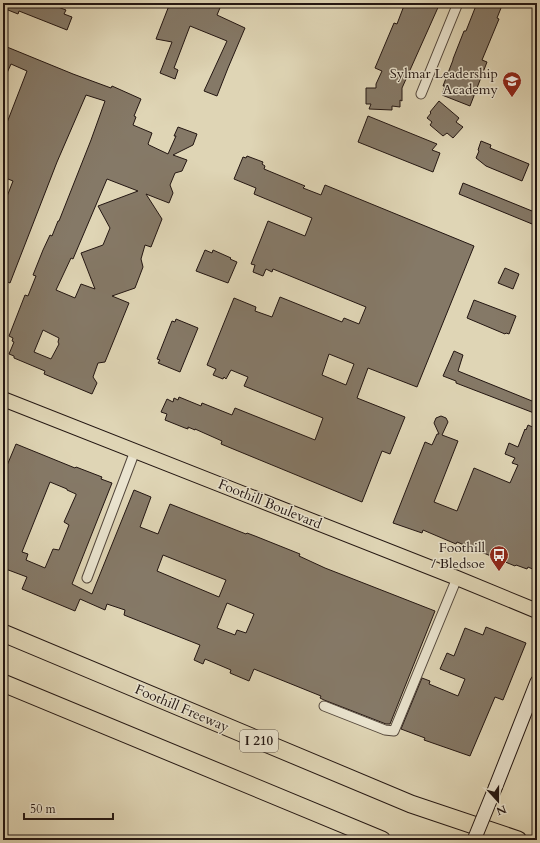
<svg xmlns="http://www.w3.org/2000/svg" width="540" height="843" font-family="Cardo,serif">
	<rect width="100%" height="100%" fill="#dfd5b5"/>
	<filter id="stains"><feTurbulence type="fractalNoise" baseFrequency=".005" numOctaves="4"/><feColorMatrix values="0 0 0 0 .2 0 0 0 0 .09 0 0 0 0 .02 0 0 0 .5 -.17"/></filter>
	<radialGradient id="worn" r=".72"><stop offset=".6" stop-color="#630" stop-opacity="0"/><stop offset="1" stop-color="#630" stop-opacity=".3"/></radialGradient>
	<!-- building -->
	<g fill="#857967" stroke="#231612" fill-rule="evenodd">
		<path d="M3,3H47L66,10L64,14L72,17L67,30L19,11L18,14L3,8Z"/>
		<path d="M170,3H181L188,6L189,3H222L217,15L245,28L228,68L217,96L204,91L227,41L190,26L174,68L178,70L175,79L160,73L172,42L156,39Z"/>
		<path d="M405,3H440L402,88V101L400,100V107L392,106V110L369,109L371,104H366V88H376V84L382,71L375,68L394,23L397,24Z"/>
		<path d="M477,3H503L497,18L499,19L482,60L487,62L470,106L442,95L445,86H443L453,60V59L464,31H466Z"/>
		<path d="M7,47L73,74L111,88L112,86L141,99L134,116L136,117L133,125L152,133L148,144L149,145L168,154L176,136H174L178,127L197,134L193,145L173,155L187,160L182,171L175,173L170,185L173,193L169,203L146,194L162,219L151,247L145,245L141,259L143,267L135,288L112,296L129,303L105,362L98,363L93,377L97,383L92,394L44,374L45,371L14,358V356L9,354L14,342L12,341L13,338L9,336L25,295L28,296L36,276L33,275L43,250L50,235L52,236L58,221H59L91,140L105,101L86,95L57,162L10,283L3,280V198L6,199L13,181L3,177V133L27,71L11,64L3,82V56ZM107,179L138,191L98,206L110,228L103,245L81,253L95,289L81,284L75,298L56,290L71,258L73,259ZM43,330L59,338L58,342L59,344L51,359L34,352Z"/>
		<path d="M439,101L459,118L456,122L463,127L453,138L447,133L443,136L430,125L432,122L427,118L431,113L430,112Z"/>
		<path d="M368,116L437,144L432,150L440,153L433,172L358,142Z"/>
		<path d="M481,141L491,145L490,148L529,164L522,181L486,166L476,158L479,151L478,150Z"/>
		<path d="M247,156L263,162L262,164L265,166L264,169L305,186L303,188L321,195L325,185L474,246L417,387L368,368L357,398L405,417L390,454L382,451L362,502L221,444L222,441L195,429V430L188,427V429L185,428L165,420L167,414L161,412L167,399L173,402L174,398L178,400L179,397L201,406L202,403L232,415L235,408L315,440L323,418L244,386L248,377L231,370L226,379L224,377L223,379L213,375L216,369L207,365L234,298L256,307L255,311L272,317L280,297L342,322L344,318L359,324L366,307L273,269L272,272L266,269L263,276L253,272L255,265L251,264L268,221L305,236L312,218L254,194L256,188L234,179L243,157L246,158ZM329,354L354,364L346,385L322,375Z"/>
		<path d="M463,183L537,213V226L459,194Z"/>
		<path d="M205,250L212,253L213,250L231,258L230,259L237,262L228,283L196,271Z"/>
		<path d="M505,268L519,274L513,289L498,283Z"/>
		<path d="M474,300L516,316L509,334L506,333L505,334L467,318Z"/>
		<path d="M176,319L198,328L180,372L158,363L160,360L157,359L172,321L175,322Z"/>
		<path d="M454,351L463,355L458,371L537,403L534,413L456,383V381L443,376Z"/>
		<path d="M441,416L446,418L448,422L442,435L458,441L434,502L457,511L474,468L510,483L518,465L512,463L515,458L505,454L509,443L518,447L525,429L526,430L528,425L537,429V571L528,567L527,569L516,565L515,566L457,542L456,544L423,530L422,533L393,523L425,442L432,445L437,434H439L434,423L436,418Z"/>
		<path d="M16,444L75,468L76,467L102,477L101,479L112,483L72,584L92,594L134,490L151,497L140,527L158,534L170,504L246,534L247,533L255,536L300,554L299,556L325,568L435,611L390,724H386L324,700L320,698L321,696L254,669L249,681L230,673L231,670L205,659L203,664L194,660L200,645L124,615L125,610L107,604L105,610L80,599L75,611L22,589L27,577L3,568V475ZM50,482L67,489V490L76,494V495L64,522L69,525L59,550L53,549L45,568L26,560L28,554L22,552ZM163,555L226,580L219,597L157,571ZM227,603L254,614L246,633L237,630L235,635L217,628Z"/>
		<path d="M486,627L526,643L503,700L495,697L470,756L424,740L425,738L401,729L422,678L430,681L429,684L458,696L465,679L440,669L447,653L454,656L465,628L483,635Z"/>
	</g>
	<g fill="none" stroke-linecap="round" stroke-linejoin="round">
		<!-- street casing -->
		<g stroke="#52463b" stroke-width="11">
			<g id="street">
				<path d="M421,94L458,3"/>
				<path d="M87,578L135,451"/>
				<path d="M324,706L385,730L394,731L457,578"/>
			</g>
		</g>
		<!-- secondary casing -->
		<g stroke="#231612" stroke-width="15">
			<path id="secondary" d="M496,786L537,682"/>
		</g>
		<!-- primary casing -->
		<g stroke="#231612" stroke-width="16">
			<path id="primary" d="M3,399L457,578L537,611"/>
		</g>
		<!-- highway casing -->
		<g stroke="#231612" stroke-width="19">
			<g id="highway">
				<path d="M3,633L411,804L518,840"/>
				<path d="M3,683L382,840"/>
			</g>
		</g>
		<!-- street -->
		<use href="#street" stroke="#eae4cf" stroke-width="9"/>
		<!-- secondary -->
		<use href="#secondary" stroke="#eae4cf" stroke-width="13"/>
		<!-- primary -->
		<use href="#primary" stroke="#dfd5b5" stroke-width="14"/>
		<!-- highway -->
		<use href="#highway" stroke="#dfd5b5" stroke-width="17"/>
		<!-- secondary-bridge casing -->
		<g stroke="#231612" stroke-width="15" stroke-linecap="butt">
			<path id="secondary-bridge" d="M474,840L496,786"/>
		</g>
		<!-- secondary-bridge -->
		<use href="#secondary-bridge" stroke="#eae4cf" stroke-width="13"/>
	</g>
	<!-- icons -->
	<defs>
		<g id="school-pin" transform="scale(1)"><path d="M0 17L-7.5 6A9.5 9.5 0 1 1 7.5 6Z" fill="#8f2418" stroke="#eae4cf"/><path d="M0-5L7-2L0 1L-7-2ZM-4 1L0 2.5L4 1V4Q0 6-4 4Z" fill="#fff"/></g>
		<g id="bus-pin" transform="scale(1)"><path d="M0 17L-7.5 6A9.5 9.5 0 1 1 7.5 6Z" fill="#8f2418" stroke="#eae4cf"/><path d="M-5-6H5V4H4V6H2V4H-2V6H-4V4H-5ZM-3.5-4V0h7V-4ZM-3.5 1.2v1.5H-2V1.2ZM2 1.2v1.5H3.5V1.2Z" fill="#fff"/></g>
	</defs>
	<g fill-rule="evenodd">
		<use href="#school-pin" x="512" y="81"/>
		<use href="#bus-pin" x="499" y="555"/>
	</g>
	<g text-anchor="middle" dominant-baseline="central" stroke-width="3" stroke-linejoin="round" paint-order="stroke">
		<!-- shield labels -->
		<rect fill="#eae4cf" stroke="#5f544b" stroke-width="1" x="240" y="730" width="38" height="22" rx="3"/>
		<g font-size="13" font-weight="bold" fill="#231612">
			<text x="259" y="741">I 210</text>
		</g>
		<!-- poi labels -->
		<g font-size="14" fill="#231612" stroke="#eae4cf" text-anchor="end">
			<text x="498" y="73">Sylmar Leadership<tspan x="498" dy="16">Academy</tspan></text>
			<text x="485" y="547">Foothill<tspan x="485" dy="16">/ Bledsoe</tspan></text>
		</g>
		<!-- street labels -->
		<g font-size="14" fill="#231612" stroke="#eae4cf">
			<text transform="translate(270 504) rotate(22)">Foothill Boulevard</text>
			<text transform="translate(182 708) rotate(23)">Foothill Freeway</text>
		</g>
	</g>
	<!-- margin -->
	<rect width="540" height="843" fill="none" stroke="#dfd5b5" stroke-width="16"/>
	<rect x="4" y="4" width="532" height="835" fill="none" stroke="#231612" stroke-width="2"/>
	<rect x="8" y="8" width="524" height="827" fill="none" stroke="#231612"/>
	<!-- north arrow -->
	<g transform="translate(498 801) rotate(159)" stroke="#eae4cf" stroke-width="3" paint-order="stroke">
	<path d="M0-3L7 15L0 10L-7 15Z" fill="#231612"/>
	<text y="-6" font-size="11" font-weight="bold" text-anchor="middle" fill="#231612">N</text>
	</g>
	<!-- scale -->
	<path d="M24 813v6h89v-6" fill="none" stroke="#231612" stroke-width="2"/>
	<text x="30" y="813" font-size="12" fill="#231612" stroke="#eae4cf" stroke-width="3" paint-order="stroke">50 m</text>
	<rect width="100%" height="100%" filter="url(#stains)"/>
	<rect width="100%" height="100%" fill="url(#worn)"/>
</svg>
